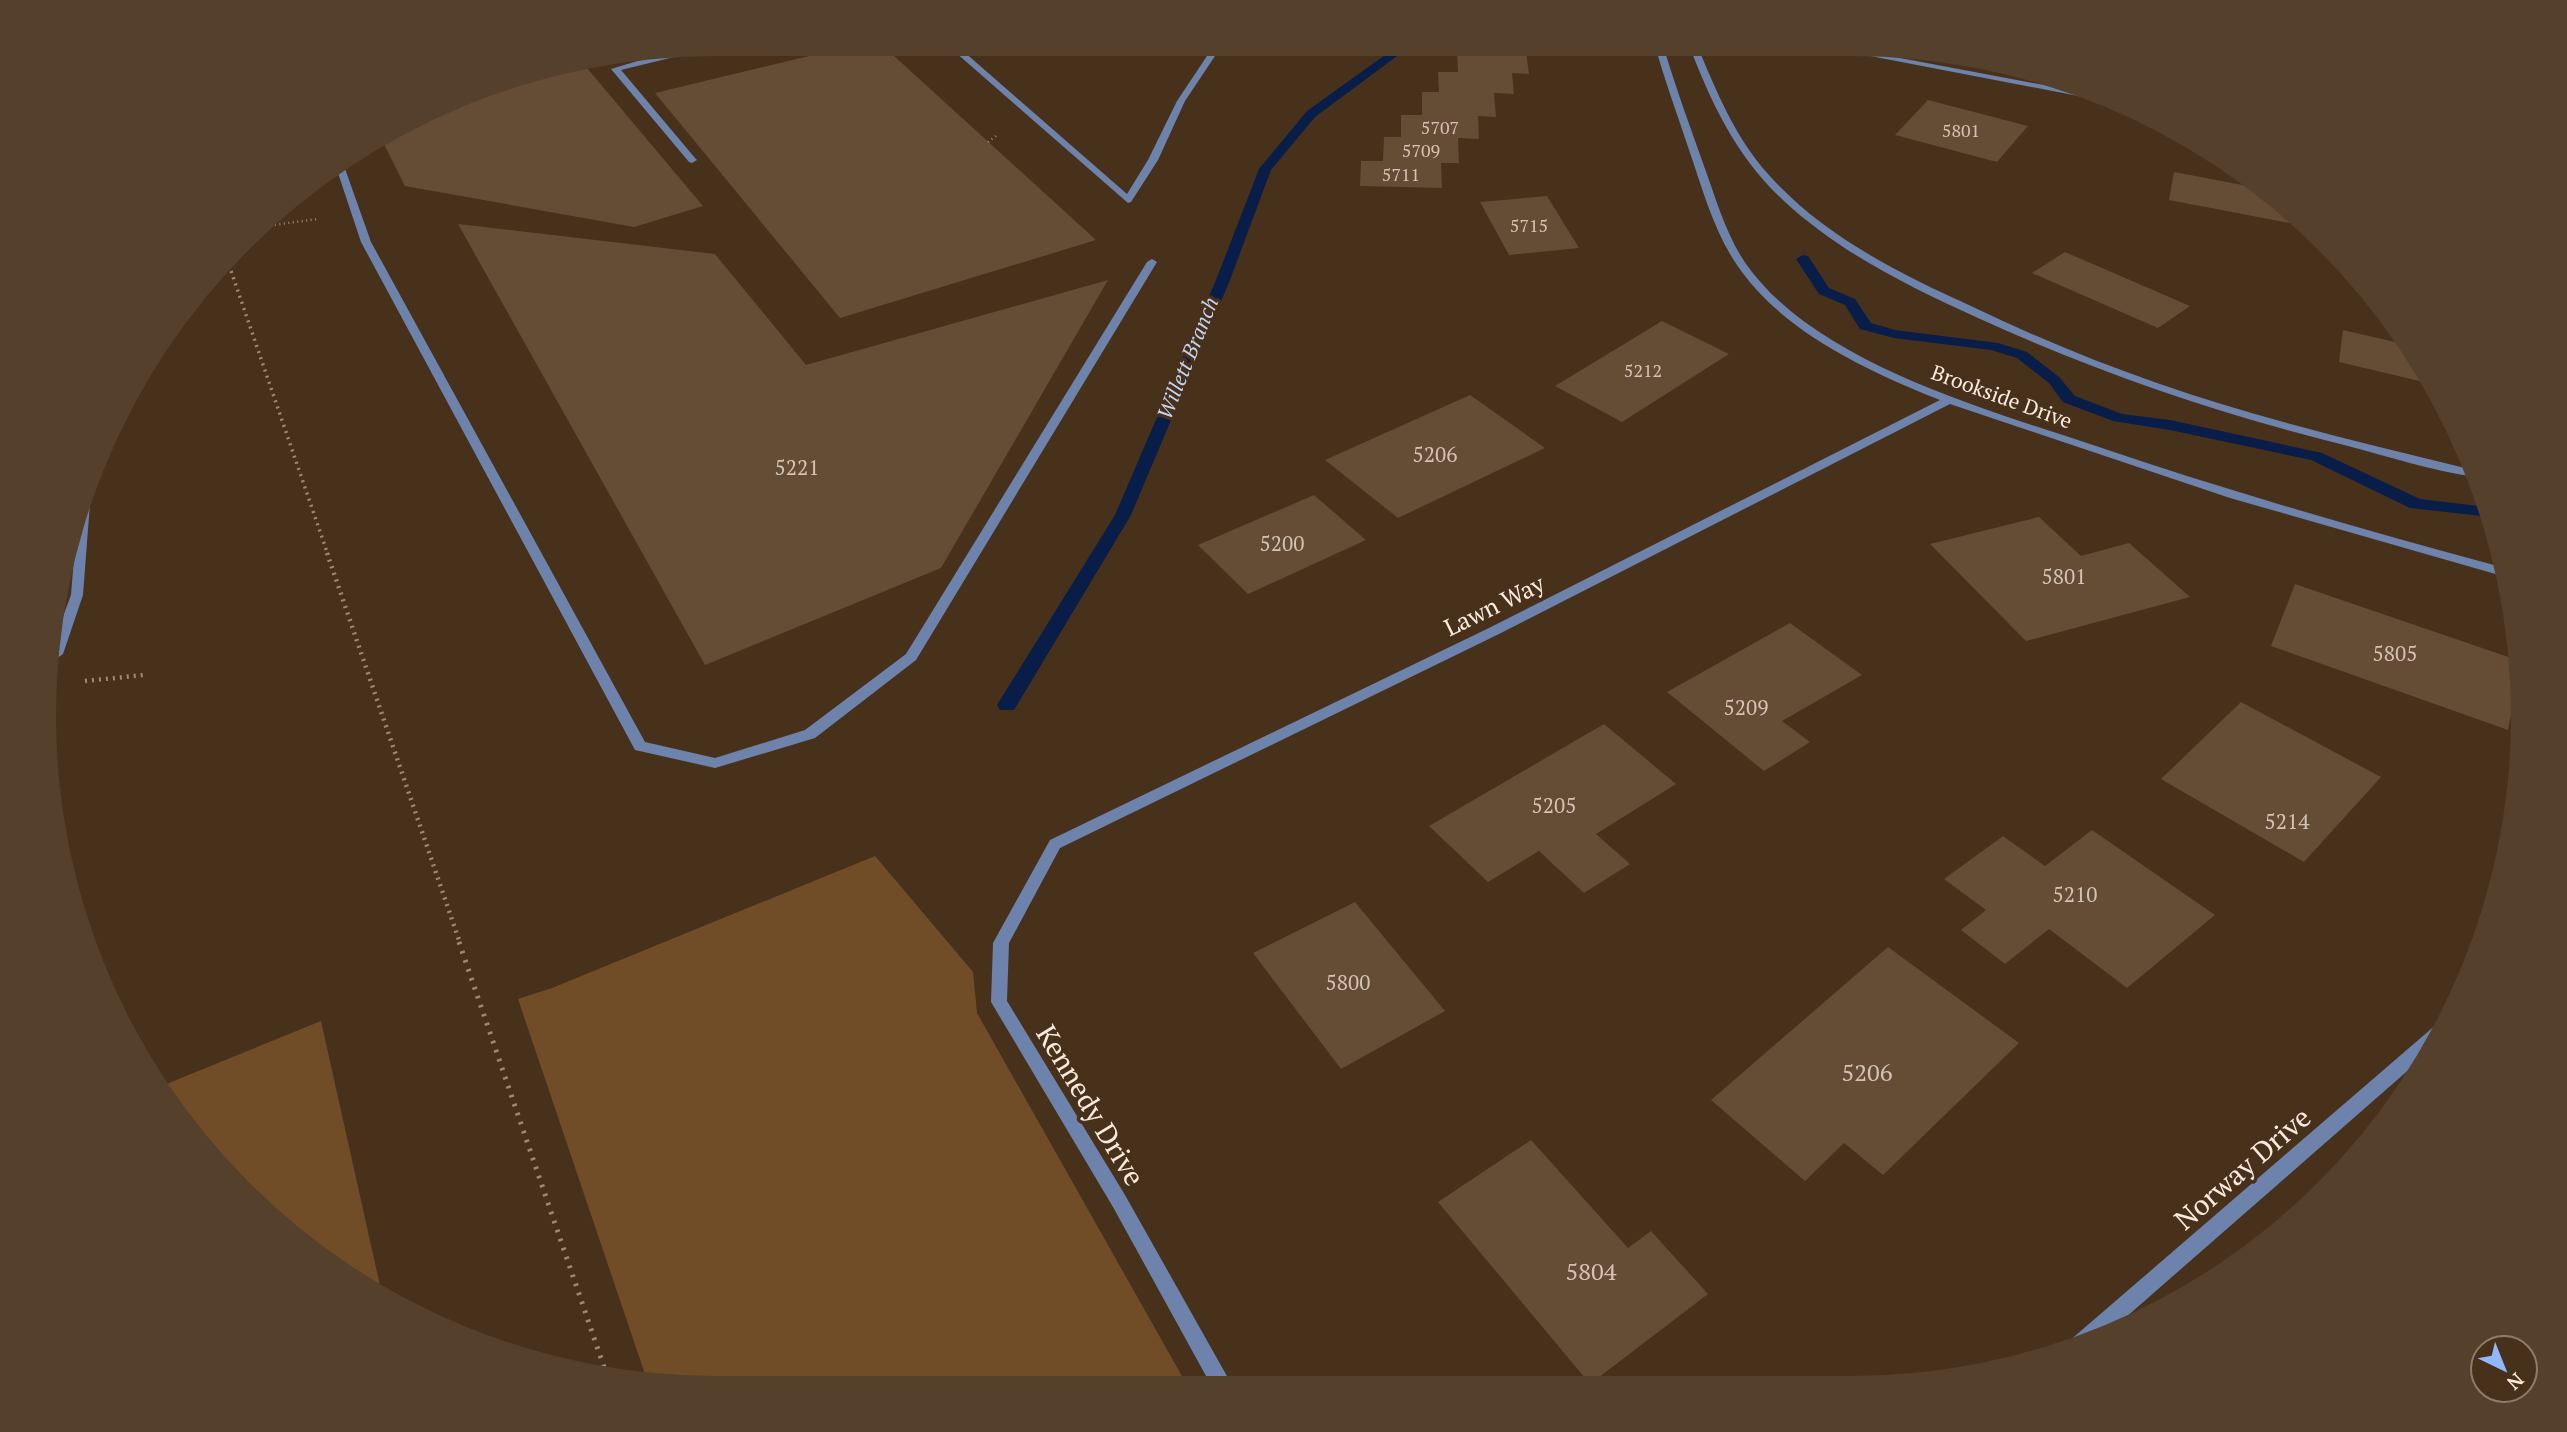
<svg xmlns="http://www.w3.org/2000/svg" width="2567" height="1432" font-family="'PT Serif',serif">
	<rect width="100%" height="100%" fill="#47311b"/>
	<!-- green -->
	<g fill="#714d27">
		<path d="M875,856L973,972L977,1013L1187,1385L672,1387L648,1383L518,999L552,988Z"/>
		<path d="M321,1021L383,1299V1300L210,1159L164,1085Z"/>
	</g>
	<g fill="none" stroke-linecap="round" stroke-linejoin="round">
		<!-- stream -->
		<g fill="#091d49" fill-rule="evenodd">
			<path d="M1399,45H1412L1315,117L1271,170L1230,280L1131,515L1014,710H1000L997,705L1115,515L1216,280L1259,169L1307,111Z"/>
			<path d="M1803,255L1808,256L1829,288L1855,299L1871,323L1895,330L1998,343L2027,352L2059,377L2075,396L2122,414L2170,420L2322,453L2420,499L2487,507L2491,517L2410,508L2311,460L2170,430L2113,421L2063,402L2049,383L2017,358L1991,350L1894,338L1860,329L1845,305L1819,294L1796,259Z"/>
		</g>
	</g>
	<!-- building -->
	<g fill="#644c35">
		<path d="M859,44H881L1096,240L840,318L655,93Z"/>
		<path d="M1457,51L1526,52L1529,74L1512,73L1514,94L1494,93L1496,117L1478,116L1479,139L1458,138L1459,163H1441L1442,188L1360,186L1361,161H1383L1384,137H1401V115H1422V92H1439L1438,72H1458Z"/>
		<path d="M587,68L703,206L634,227L405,186L383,142L500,79L564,69Z"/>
		<path d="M1928,100L2028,126L1997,162L1895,135Z"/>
		<path d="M2174,172L2264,189L2295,211L2310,227L2169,200Z"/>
		<path d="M1547,196L1579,248L1509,255L1480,202Z"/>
		<path d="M458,224L715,254L806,365L1108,280L941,568L705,665Z"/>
		<path d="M2065,252L2190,306L2158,328L2032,273Z"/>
		<path d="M1662,321L1729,354L1622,422L1555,386Z"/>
		<path d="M2343,330L2408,345L2432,384L2339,362Z"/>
		<path d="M1470,395L1545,448L1398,518L1325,460Z"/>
		<path d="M1314,495L1366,540L1248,594L1198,545Z"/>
		<path d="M2039,517L2081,556L2129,543L2190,597L2026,641L1930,544Z"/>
		<path d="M2295,584L2520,661L2521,708L2513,705L2508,730L2271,646Z"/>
		<path d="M1790,623L1862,675L1782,721L1810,742L1764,771L1667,692Z"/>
		<path d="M2241,702L2381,777L2304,862L2161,779Z"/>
		<path d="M1604,724L1676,784L1596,834L1630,864L1584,893L1539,851L1488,882L1429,826Z"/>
		<path d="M2092,830L2215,915L2127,988L2049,929L2005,964L1961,930L1986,910L1944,879L2003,836L2045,866Z"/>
		<path d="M1355,902L1445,1011L1341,1069L1253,953Z"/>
		<path d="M1888,947L2019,1043L1883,1175L1844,1143L1805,1181L1711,1100Z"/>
		<path d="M1531,1140L1628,1248L1651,1231L1708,1294L1590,1384L1438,1202Z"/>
	</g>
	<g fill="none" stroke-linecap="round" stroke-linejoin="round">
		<!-- path-far3 -->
		<g stroke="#9b8977" stroke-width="2.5" stroke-dasharray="1 3.5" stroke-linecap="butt">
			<path d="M988,142L996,136"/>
			<path d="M266,226L318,219"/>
		</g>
		<!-- path-far2 -->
		<path stroke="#9b8977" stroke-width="3.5" stroke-dasharray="2 4.5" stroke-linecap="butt" d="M229,265L328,555"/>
		<!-- path-far1 -->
		<g stroke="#9b8977" stroke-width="4.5" stroke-dasharray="2 5" stroke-linecap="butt">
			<path d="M327,553L460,943"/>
			<path d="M85,681L144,675"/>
		</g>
		<!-- path -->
		<path stroke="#9b8977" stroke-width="5" stroke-dasharray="2.5 7" stroke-linecap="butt" d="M459,942L607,1376"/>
		<!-- service -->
		<g fill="#6e83ab" fill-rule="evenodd">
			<path d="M716,44H727L621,70L695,158L697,160L692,163L689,162L611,69L644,59L647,55L654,54V57Z"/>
			<path d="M946,44H955L1127,194L1148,160L1177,101L1215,44H1223L1185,101L1158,160L1131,202L1128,203Z"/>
			<path d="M343,163L371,242L645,742L715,758L805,730L906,654L1147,262L1152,259L1157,262L916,660L815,738L715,768L635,750L361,242L336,167Z"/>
			<path d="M86,500L90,503L83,595L63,654L56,659L58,630L71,595L77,520Z"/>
		</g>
		<!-- minor -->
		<g fill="#6e83ab" fill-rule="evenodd">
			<path d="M1655,45H1663C1675,86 1690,126 1704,166C1716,199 1726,235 1746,264C1816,363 1986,409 2096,446C2231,492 2368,531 2505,568L2506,577L2230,498L1950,404L1499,634L1060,848L1009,943L1007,1001L1125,1195L1232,1385H1211L1113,1207L991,1002L993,943L1050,840L1489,628L1940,400C1868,371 1782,332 1737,265C1713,230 1702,187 1688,147C1677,113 1664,79 1655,45Z"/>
			<path d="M1689,45H1697C1716,91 1735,137 1768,174C1822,235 1898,273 1971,306C2031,335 2093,361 2157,383C2260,419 2367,444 2473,470L2476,477C2433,471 2390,457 2348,446C2219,414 2099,373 1978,318C1910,287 1840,253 1784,201C1737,158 1711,103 1689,45Z"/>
			<path d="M1813,45H1831L2107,97L2120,104Z"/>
			<path d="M2444,1021L2447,1022L2437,1045L2109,1332L2067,1353L2065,1349L2068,1342L2438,1023Z"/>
		</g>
	</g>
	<g text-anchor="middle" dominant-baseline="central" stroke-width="7" stroke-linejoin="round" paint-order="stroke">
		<!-- far-number labels -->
		<g font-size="18" fill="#d4c3b4">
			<text x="1440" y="127">5707</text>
			<text x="1961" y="130">5801</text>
			<text x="1421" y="150">5709</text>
			<text x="1401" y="174">5711</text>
			<text x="1529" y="225">5715</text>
			<text x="1643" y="370">5212</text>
		</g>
		<!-- far-water labels -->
		<g font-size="21" font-style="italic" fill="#c4d4f3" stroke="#47311b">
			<text transform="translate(1187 358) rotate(-68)">Willett Branch</text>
		</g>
		<!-- far-street labels -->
		<g font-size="21" fill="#faebde" stroke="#47311b">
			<text transform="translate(2002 396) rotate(20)">Brookside Drive</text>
		</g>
		<!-- number labels -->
		<g font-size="21" fill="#d4c3b4">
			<text x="1435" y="454">5206</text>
			<text x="797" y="467">5221</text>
			<text x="1282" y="543">5200</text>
			<text x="2064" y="576">5801</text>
			<text x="2395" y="653">5805</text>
			<text x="1746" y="707">5209</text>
			<text x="1554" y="805">5205</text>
			<text x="2287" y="821">5214</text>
			<text x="2075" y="894">5210</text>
			<text x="1348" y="982">5800</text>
		</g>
		<!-- street labels -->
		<g font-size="24" fill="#faebde" stroke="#47311b">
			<text transform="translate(1494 605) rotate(-26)">Lawn Way</text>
		</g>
		<!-- near-number labels -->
		<g font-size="24" fill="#d4c3b4">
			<text x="1867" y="1072">5206</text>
			<text x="1591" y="1271">5804</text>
		</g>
		<!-- near-street labels -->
		<g font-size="28" fill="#faebde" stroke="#47311b">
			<text transform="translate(1091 1105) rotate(59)">Kennedy Drive</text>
			<text transform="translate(2242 1168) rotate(-41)">Norway Drive</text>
		</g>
	</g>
	<!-- crop -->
	<path d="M0 0H2567V1432H0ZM716 56H1851A660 660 0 0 1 2511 716V716A660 660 0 0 1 1851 1376H716A660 660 0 0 1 56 716V716A660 660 0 0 1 716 56Z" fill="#55402b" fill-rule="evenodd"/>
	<!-- north arrow -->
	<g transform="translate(2504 1369) rotate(137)"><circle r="33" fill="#47311b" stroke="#8f7b69" stroke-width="2"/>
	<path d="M0-5L12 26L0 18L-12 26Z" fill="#93b7fd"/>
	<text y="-10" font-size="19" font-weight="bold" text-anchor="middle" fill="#faebde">N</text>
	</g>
</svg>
